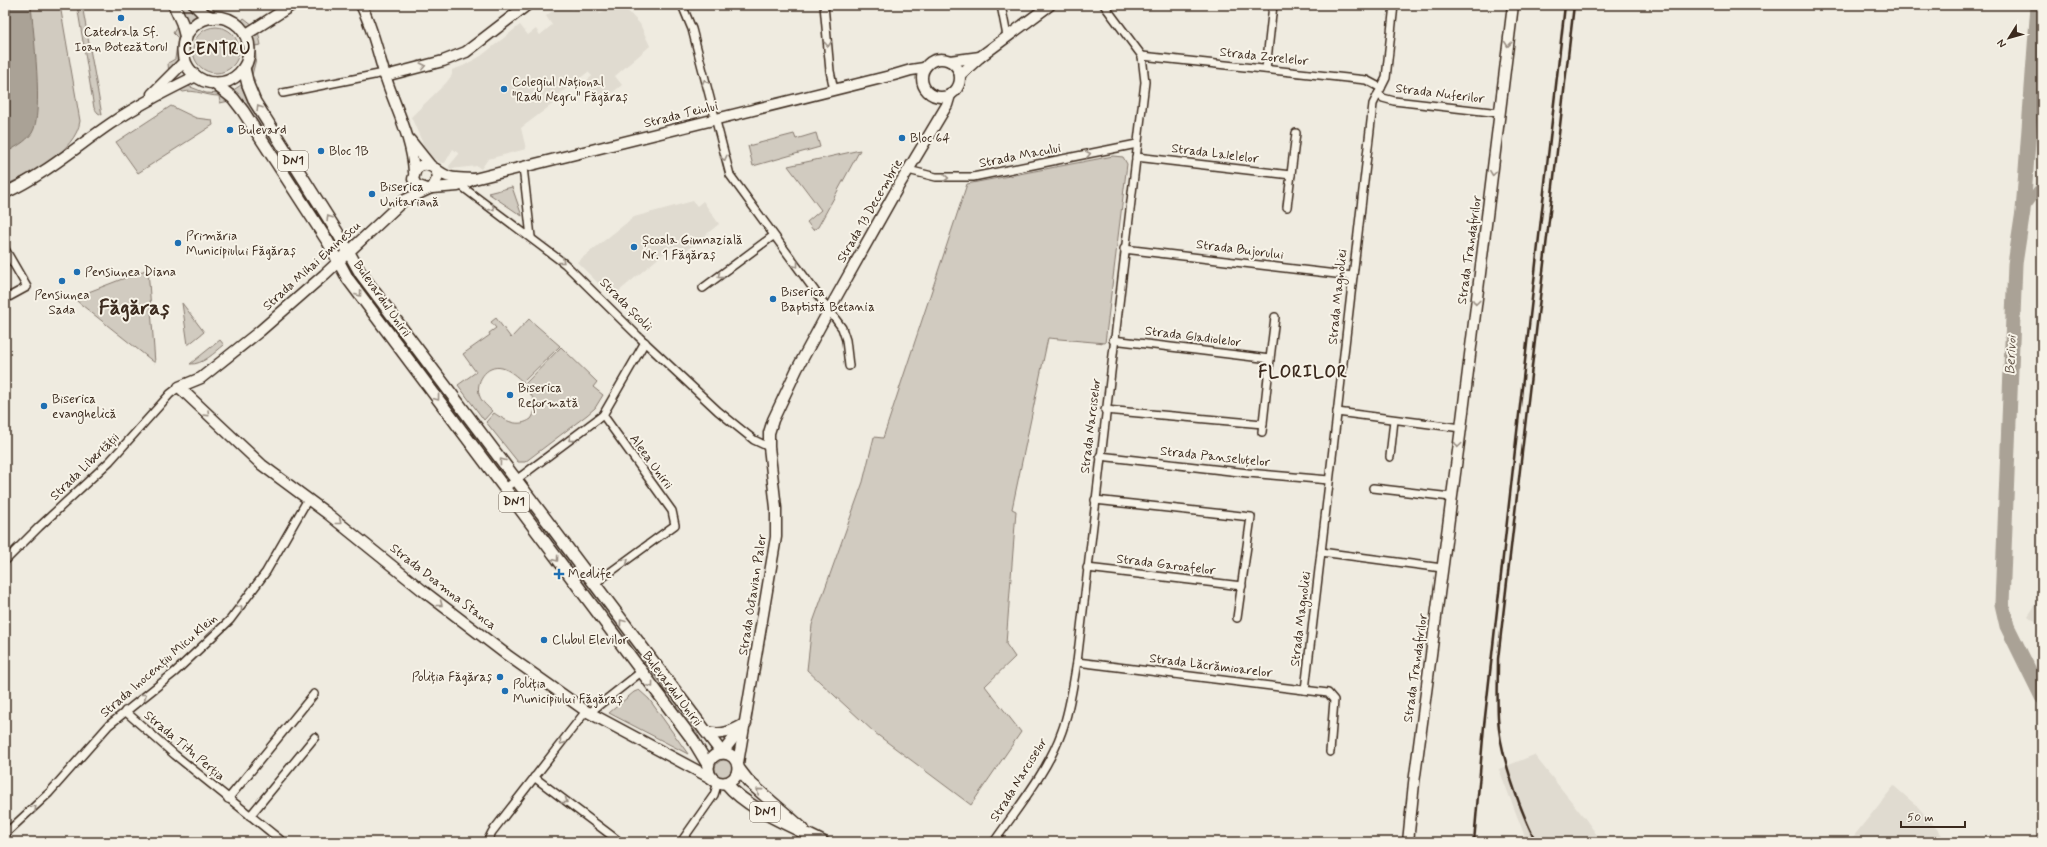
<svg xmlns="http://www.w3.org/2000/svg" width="2047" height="847" font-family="Mynerve,sans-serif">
	<rect width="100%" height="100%" fill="#efebe0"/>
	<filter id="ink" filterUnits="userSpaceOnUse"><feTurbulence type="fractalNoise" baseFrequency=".025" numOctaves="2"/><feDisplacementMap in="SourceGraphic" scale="8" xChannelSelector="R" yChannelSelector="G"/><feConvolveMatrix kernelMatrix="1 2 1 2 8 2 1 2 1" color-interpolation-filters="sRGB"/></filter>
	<g filter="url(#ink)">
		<!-- built -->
		<g fill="#e0dbd0">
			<path d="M560,5H568L572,10L578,5H593L600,14L612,5H622L640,24L650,46L615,76L622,85L607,97L599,101L584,83L592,76L588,72L556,97L558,100L521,128L526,149L488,159L481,169L477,166L450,169L449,166L459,154L453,149L445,163H441L433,158L424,146L411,117L446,83L452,75V70L463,66L481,56L520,25L528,35L536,29L540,35L552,25L546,16Z"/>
			<path d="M693,201L697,206L703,201L719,224L681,255L674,245L612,297L577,262L634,217Z"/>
			<path d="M2042,595V626L2028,616Z"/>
			<path d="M1534,755L1584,817L1602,842H1527L1499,769Z"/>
			<path d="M1894,786L1918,807L1948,842H1849Z"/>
		</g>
		<!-- green -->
		<g fill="#d1cbc0" stroke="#867a6f">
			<path d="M5,5H60L80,121C76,151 30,175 5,185Z"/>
			<path d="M77,5H82L102,115L98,113L94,108Z"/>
			<path d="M180,5H187L200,18L189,26Z"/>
			<path d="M206,7H214L213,14L226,16L240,23L244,18L253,25L243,27L226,18L214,16L204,8Z"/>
			<path d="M178,25L179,34L177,64L169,75L168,63L175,59L178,38L173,33Z"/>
			<circle cx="216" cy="50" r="23"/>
			<path d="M258,31L261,45L255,46L256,59L252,75L255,81L253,87L251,72L254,57L251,38Z"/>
			<path d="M241,85L248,101L332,232L306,193L294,180L244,102L232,91Z"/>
			<path d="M188,86L206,93L220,94L229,101L220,103L219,96C206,96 195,89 183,92L178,88Z"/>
			<path d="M171,106L196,118L212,120L213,125L138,173L116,142Z"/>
			<path d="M816,133L820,147L753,166L748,146L794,134L796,139Z"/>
			<path d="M860,150L818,227L813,230L807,222L821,210L788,166Z"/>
			<path d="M1113,156L1123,157L1127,164L1105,343L1048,338L1012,509L1016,511L1006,644L1015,657L985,686L1021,732L971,805L875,733L807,670L812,625L863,482L874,437L883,438L967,184Z"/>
			<path d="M512,187L522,216L488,193Z"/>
			<path d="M148,269L155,363L73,298Z"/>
			<path d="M355,281L392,328L403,337L507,476L504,479Z"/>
			<path d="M182,303L204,332L188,345Z"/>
			<path d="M496,318L511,338L529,319L560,346L523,382C517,377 510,370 502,368C486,364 474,383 480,397C482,402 488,407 492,411L484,420L458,385L476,372L463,354L490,335L489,333L496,328L491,322Z"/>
			<path d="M220,340L224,345C215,352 203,365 190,364Z"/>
			<path d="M561,347L597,382L593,387L603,395L595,408L587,415L525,462H518L486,422L494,413C506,421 518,428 531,419C539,408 533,395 524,385Z"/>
			<path d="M522,495L543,524L541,527L517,498Z"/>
			<path d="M550,533L700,732L696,735L546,534Z"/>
			<path d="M639,690L649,699L688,754L609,713L634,692Z"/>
			<circle cx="724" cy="769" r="9"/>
		</g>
		<!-- water -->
		<path fill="#aaa296" stroke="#7e7266" d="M5,5H31C33,30 44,115 32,133C26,142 14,148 5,153L7,118Z"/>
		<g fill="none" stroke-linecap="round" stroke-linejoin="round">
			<!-- canal -->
			<path stroke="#aaa296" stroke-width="9" d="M2023,211L2042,185"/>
			<!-- river -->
			<path stroke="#aaa296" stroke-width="15" d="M2038,5L2023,211L2015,264L2002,604L2007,626L2042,697"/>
			<!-- street casing -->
			<g stroke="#3b2a1e" stroke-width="10">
				<g id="street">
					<path d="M682,5L692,29L730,175L842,328L846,340L849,366"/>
					<path d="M824,5L830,71L834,90"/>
					<path d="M1001,5L1007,36"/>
					<path d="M1142,56L1366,80L1381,88"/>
					<path d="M1266,69L1273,5"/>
					<path d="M283,93L384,73"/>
					<path d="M1378,94L1383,98L1394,101L1500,113"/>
					<path d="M1136,157L1291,175"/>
					<path d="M523,167L531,237"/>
					<path d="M908,170L936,177H973L1137,144"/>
					<path d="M460,185L565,264L638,336L718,411L754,440L769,447"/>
					<path d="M1287,207L1296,133"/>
					<path d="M5,249L27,287L5,299"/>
					<path d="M1124,249L1353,276"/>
					<path d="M703,288L773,236"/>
					<path d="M1113,340L1270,359L1275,317"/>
					<path d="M1105,410L1263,424"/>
					<path d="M1337,412L1461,428"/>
					<path d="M1262,432L1270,359"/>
					<path d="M1100,456L1248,473L1329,480"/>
					<path d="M1390,457L1394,420"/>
					<path d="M1373,488L1451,497"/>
					<path d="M504,489L603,415L645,342"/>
					<path d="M1095,500L1251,517L1237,618"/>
					<path d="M1321,552L1442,568"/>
					<path d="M5,561L39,527L110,461L170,394L179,387"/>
					<path d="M1087,568L1242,586"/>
					<path d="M594,584L675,525L672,511L603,415"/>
					<path d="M1077,662L1328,693L1334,700L1330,752"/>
					<path d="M1305,690L1373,104L1386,78L1394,5"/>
					<path d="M125,711L175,755L283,842"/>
					<path d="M589,713L641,672"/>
					<path d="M534,777L620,842"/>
					<path d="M228,799L314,694"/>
					<path d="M250,816L315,737"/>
					<path d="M5,834L49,793L109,725L175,672L230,620L266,572L308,499"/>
					<path d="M487,842L492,832L586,711"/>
					<path d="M681,842L714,795L718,782"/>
					<path d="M994,842C1018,807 1048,771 1062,731C1070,709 1073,685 1077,662L1145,82L1142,56L1104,5"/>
				</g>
			</g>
			<!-- secondary casing -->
			<g stroke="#3b2a1e" stroke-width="13">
				<g id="secondary">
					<path d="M361,5C372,26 377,50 384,72C394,106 412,136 414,172"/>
					<path d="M245,35L292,5"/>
					<circle cx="941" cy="78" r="19"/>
					<path d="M950,61L980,57"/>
					<path d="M960,75L980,57L1050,5"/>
					<path d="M385,76L443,61L466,52L527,5"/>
					<path d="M152,94L185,61"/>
					<path d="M410,140L430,165"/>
					<path d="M436,169L438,177L433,187L403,201L324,275L260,331L201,378L179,387L262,465L328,514L422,590L507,655L586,711L711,778"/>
					<path d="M432,188L458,186L474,179L523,167L894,75L911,70L924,68"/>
					<path d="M427,189L416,185L413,179L416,169C429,157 437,174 450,177C457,179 465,178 472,179"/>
					<path d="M5,193C44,175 75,148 110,124C138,105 166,91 196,76"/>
					<path d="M705,731C720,737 733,731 746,723"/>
					<path d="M722,753L743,726"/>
					<path d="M738,763L776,537V508L769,447V433L773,420L797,369L829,310L898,187L947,105L950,95"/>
					<path d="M1408,842L1414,783L1461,428L1513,5"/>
				</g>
			</g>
			<!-- primary casing -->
			<g stroke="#3b2a1e" stroke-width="14">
				<g id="primary">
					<path d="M174,5L182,23L186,38"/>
					<path d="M195,5L204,14L213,18"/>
					<circle cx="216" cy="50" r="33"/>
					<path d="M244,68L248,85L255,102L339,235L361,274L722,753"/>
					<path d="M214,83L233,98L243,111L328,242L348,279L693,740L708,765"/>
					<circle cx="723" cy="768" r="15"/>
					<path d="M739,769L749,782L803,829"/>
					<path d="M726,783C748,810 792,826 823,842"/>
				</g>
			</g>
			<!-- street -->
			<use href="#street" stroke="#f7f3e8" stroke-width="7"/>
			<!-- secondary -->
			<use href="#secondary" stroke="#f7f3e8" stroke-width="10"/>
			<!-- primary -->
			<use href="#primary" stroke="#f7f3e8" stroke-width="11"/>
			<!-- rail -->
			<g stroke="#3b2a1e" stroke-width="2.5">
				<path d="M1474,842L1484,726L1565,5"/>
				<path d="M1536,842C1520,810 1499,752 1498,717C1497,698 1498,678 1498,659L1574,5"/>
			</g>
		</g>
		<!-- one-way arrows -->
		<defs><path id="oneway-chevron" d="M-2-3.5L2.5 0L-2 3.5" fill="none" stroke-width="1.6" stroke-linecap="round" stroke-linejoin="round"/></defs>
		<g stroke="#998e83">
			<use href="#oneway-chevron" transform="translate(828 44) rotate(85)"/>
			<use href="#oneway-chevron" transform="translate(1508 44) rotate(96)"/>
			<use href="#oneway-chevron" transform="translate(423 66) rotate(-13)"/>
			<use href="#oneway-chevron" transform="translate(705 82) rotate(-104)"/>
			<use href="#oneway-chevron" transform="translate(259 108) rotate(-122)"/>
			<use href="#oneway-chevron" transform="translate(1088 154) rotate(-12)"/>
			<use href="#oneway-chevron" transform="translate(724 158) rotate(76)"/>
			<use href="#oneway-chevron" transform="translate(1493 173) rotate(97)"/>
			<use href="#oneway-chevron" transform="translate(946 178) rotate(4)"/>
			<use href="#oneway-chevron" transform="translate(492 208) rotate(36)"/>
			<use href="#oneway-chevron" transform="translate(329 218) rotate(-122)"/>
			<use href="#oneway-chevron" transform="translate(562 261) rotate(39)"/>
			<use href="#oneway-chevron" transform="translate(796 265) rotate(53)"/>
			<use href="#oneway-chevron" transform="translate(720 276) rotate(143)"/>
			<use href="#oneway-chevron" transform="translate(359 294) rotate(54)"/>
			<use href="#oneway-chevron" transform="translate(1476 302) rotate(97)"/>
			<use href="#oneway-chevron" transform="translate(437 398) rotate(53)"/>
			<use href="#oneway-chevron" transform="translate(207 414) rotate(45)"/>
			<use href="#oneway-chevron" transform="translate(571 439) rotate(143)"/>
			<use href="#oneway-chevron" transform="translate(1458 445) rotate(98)"/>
			<use href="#oneway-chevron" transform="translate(502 461) rotate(-127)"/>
			<use href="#oneway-chevron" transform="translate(339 522) rotate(39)"/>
			<use href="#oneway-chevron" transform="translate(556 559) rotate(54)"/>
			<use href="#oneway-chevron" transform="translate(626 561) rotate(-36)"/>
			<use href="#oneway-chevron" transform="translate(440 604) rotate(38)"/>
			<use href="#oneway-chevron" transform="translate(240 608) rotate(-51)"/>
			<use href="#oneway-chevron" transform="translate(622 622) rotate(-127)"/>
			<use href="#oneway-chevron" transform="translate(651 685) rotate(53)"/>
			<use href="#oneway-chevron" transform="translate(144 696) rotate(-38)"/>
			<use href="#oneway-chevron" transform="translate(562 742) rotate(128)"/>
			<use href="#oneway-chevron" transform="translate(759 791) rotate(-140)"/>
			<use href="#oneway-chevron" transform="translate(565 801) rotate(37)"/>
			<use href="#oneway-chevron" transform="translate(34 808) rotate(-44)"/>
		</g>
	</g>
	<!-- markers -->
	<g fill="#1f6fb2" stroke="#f7f3e8" stroke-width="1.5">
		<circle cx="121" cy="18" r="4"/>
		<circle cx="504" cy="89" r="4"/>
		<circle cx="230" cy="130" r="4"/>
		<circle cx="902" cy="138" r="4"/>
		<circle cx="321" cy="151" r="4"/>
		<circle cx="372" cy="194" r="4"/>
		<circle cx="178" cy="243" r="4"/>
		<circle cx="634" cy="247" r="4"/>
		<circle cx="77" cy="272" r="4"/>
		<circle cx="62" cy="281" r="4"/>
		<circle cx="773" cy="299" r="4"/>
		<circle cx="510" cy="395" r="4"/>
		<circle cx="44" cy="406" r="4"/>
		<path d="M557 568h4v4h4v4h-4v4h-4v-4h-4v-4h4z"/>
		<circle cx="544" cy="640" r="4"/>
		<circle cx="500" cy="677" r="4"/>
		<circle cx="505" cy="691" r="4"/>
	</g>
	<g text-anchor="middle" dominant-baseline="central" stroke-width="4" stroke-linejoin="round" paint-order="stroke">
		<!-- shield labels -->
		<g fill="#f7f3e8" stroke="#73665b" stroke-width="1">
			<rect x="278" y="151" width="30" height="20" rx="3"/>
			<rect x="499" y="492" width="30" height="20" rx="3"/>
			<rect x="750" y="802" width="30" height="20" rx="3"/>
		</g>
		<g font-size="12" font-weight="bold" fill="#3b2a1e">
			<text x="293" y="161">DN1</text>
			<text x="514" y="502">DN1</text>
			<text x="765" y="812">DN1</text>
		</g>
		<!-- poi labels -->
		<g font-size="13" fill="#3b2a1e" stroke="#f7f3e8" text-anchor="start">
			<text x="121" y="32" text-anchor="middle">Catedrala Sf.<tspan x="121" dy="15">Ioan Botezătorul</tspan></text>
			<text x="512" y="82">Colegiul Național<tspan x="512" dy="15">"Radu Negru" Făgăraș</tspan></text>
			<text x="238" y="130">Bulevard</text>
			<text x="910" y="138">Bloc 64</text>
			<text x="329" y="151">Bloc 1B</text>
			<text x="380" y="187">Biserica<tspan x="380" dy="15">Unitariană</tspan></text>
			<text x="186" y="236">Primăria<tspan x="186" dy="15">Municipiului Făgăraș</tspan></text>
			<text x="642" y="240">Școala Gimnazială<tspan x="642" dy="15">Nr. 1 Făgăraș</tspan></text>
			<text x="85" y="272">Pensiunea Diana</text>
			<text x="781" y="292">Biserica<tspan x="781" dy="15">Baptistă Betania</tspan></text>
			<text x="62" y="295" text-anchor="middle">Pensiunea<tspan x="62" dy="15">Sada</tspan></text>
			<text x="518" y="388">Biserica<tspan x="518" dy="15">Reformată</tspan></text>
			<text x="52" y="399">Biserica<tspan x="52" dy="15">evanghelică</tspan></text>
			<text x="568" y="574">Medlife</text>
			<text x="552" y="640">Clubul Elevilor</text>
			<text x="492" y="677" text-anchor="end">Poliția Făgăraș</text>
			<text x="513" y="684">Poliția<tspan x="513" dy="15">Municipiului Făgăraș</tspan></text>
		</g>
		<!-- street labels -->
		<g font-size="13" fill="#3b2a1e" stroke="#f7f3e8">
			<text transform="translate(1264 57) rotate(6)">Strada Zorelelor</text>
			<text transform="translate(1440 94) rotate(7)">Strada Nuferilor</text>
			<text transform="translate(681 115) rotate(-14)">Strada Teiului</text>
			<text transform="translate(1215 154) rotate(7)">Strada Lalelelor</text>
			<text transform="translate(1020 156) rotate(-11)">Strada Macului</text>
			<text transform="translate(870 211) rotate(-60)">Strada 13 Decembrie</text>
			<text transform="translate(1240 250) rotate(7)">Strada Bujorului</text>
			<text transform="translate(1470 250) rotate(-82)">Strada Trandafirilor</text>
			<text transform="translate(312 266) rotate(-42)">Strada Mihai Eminescu</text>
			<text transform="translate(1338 297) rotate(-84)">Strada Magnoliei</text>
			<text transform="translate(382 299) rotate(55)">Bulevardul Unirii</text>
			<text transform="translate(626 305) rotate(45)">Strada Școlii</text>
			<text transform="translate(1193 337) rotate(7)">Strada Gladiolelor</text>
			<text transform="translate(1091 426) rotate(-83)">Strada Narciselor</text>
			<text transform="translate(1215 457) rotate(6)">Strada Panseluțelor</text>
			<text transform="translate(651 462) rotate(54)">Aleea Unirii</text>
			<text transform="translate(85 467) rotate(-44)">Strada Libertății</text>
			<text transform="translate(1166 565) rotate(7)">Strada Garoafelor</text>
			<text transform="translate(443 587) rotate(38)">Strada Doamna Stanca</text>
			<text transform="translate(753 595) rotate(-81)">Strada Octavian Paler</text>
			<text transform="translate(1301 619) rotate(-83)">Strada Magnoliei</text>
			<text transform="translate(159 666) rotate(-41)">Strada Inocențiu Micu Klein</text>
			<text transform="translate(1211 666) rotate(7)">Strada Lăcrămioarelor</text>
			<text transform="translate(1416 668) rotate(-82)">Strada Trandafirilor</text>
			<text transform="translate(672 689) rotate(53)">Bulevardul Unirii</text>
			<text transform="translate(184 746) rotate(40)">Strada Titu Perția</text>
			<text transform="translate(1019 780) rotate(-58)">Strada Narciselor</text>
		</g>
		<!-- water labels -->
		<g font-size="14" font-style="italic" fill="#625448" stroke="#f7f3e8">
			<text transform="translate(2011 355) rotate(-88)">Berivoi</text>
		</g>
		<!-- district labels -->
		<g font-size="17" font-weight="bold" letter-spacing="1" fill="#3b2a1e" stroke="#f7f3e8">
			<text x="217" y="49">CENTRU</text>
			<text x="1303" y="372">FLORILOR</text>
		</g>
		<!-- town labels -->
		<g font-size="21" font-weight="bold" fill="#3b2a1e" stroke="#f7f3e8">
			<text x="134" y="308">Făgăraș</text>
		</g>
	</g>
	<!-- margin -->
	<rect width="2047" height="847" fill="none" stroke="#f7f3e8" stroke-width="20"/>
	<rect x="10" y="10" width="2027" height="827" fill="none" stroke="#3b2a1e" stroke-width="1.5" filter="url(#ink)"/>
	<!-- north arrow -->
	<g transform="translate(2009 38) rotate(233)" stroke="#f7f3e8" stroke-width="3" paint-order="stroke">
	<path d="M0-3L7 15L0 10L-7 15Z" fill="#3b2a1e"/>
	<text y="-6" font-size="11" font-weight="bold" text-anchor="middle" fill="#3b2a1e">N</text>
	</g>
	<!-- scale -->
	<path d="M1901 821v6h64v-6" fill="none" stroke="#3b2a1e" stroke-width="2"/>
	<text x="1907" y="821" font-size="12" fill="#3b2a1e" stroke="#f7f3e8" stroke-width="3" paint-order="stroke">50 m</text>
</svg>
